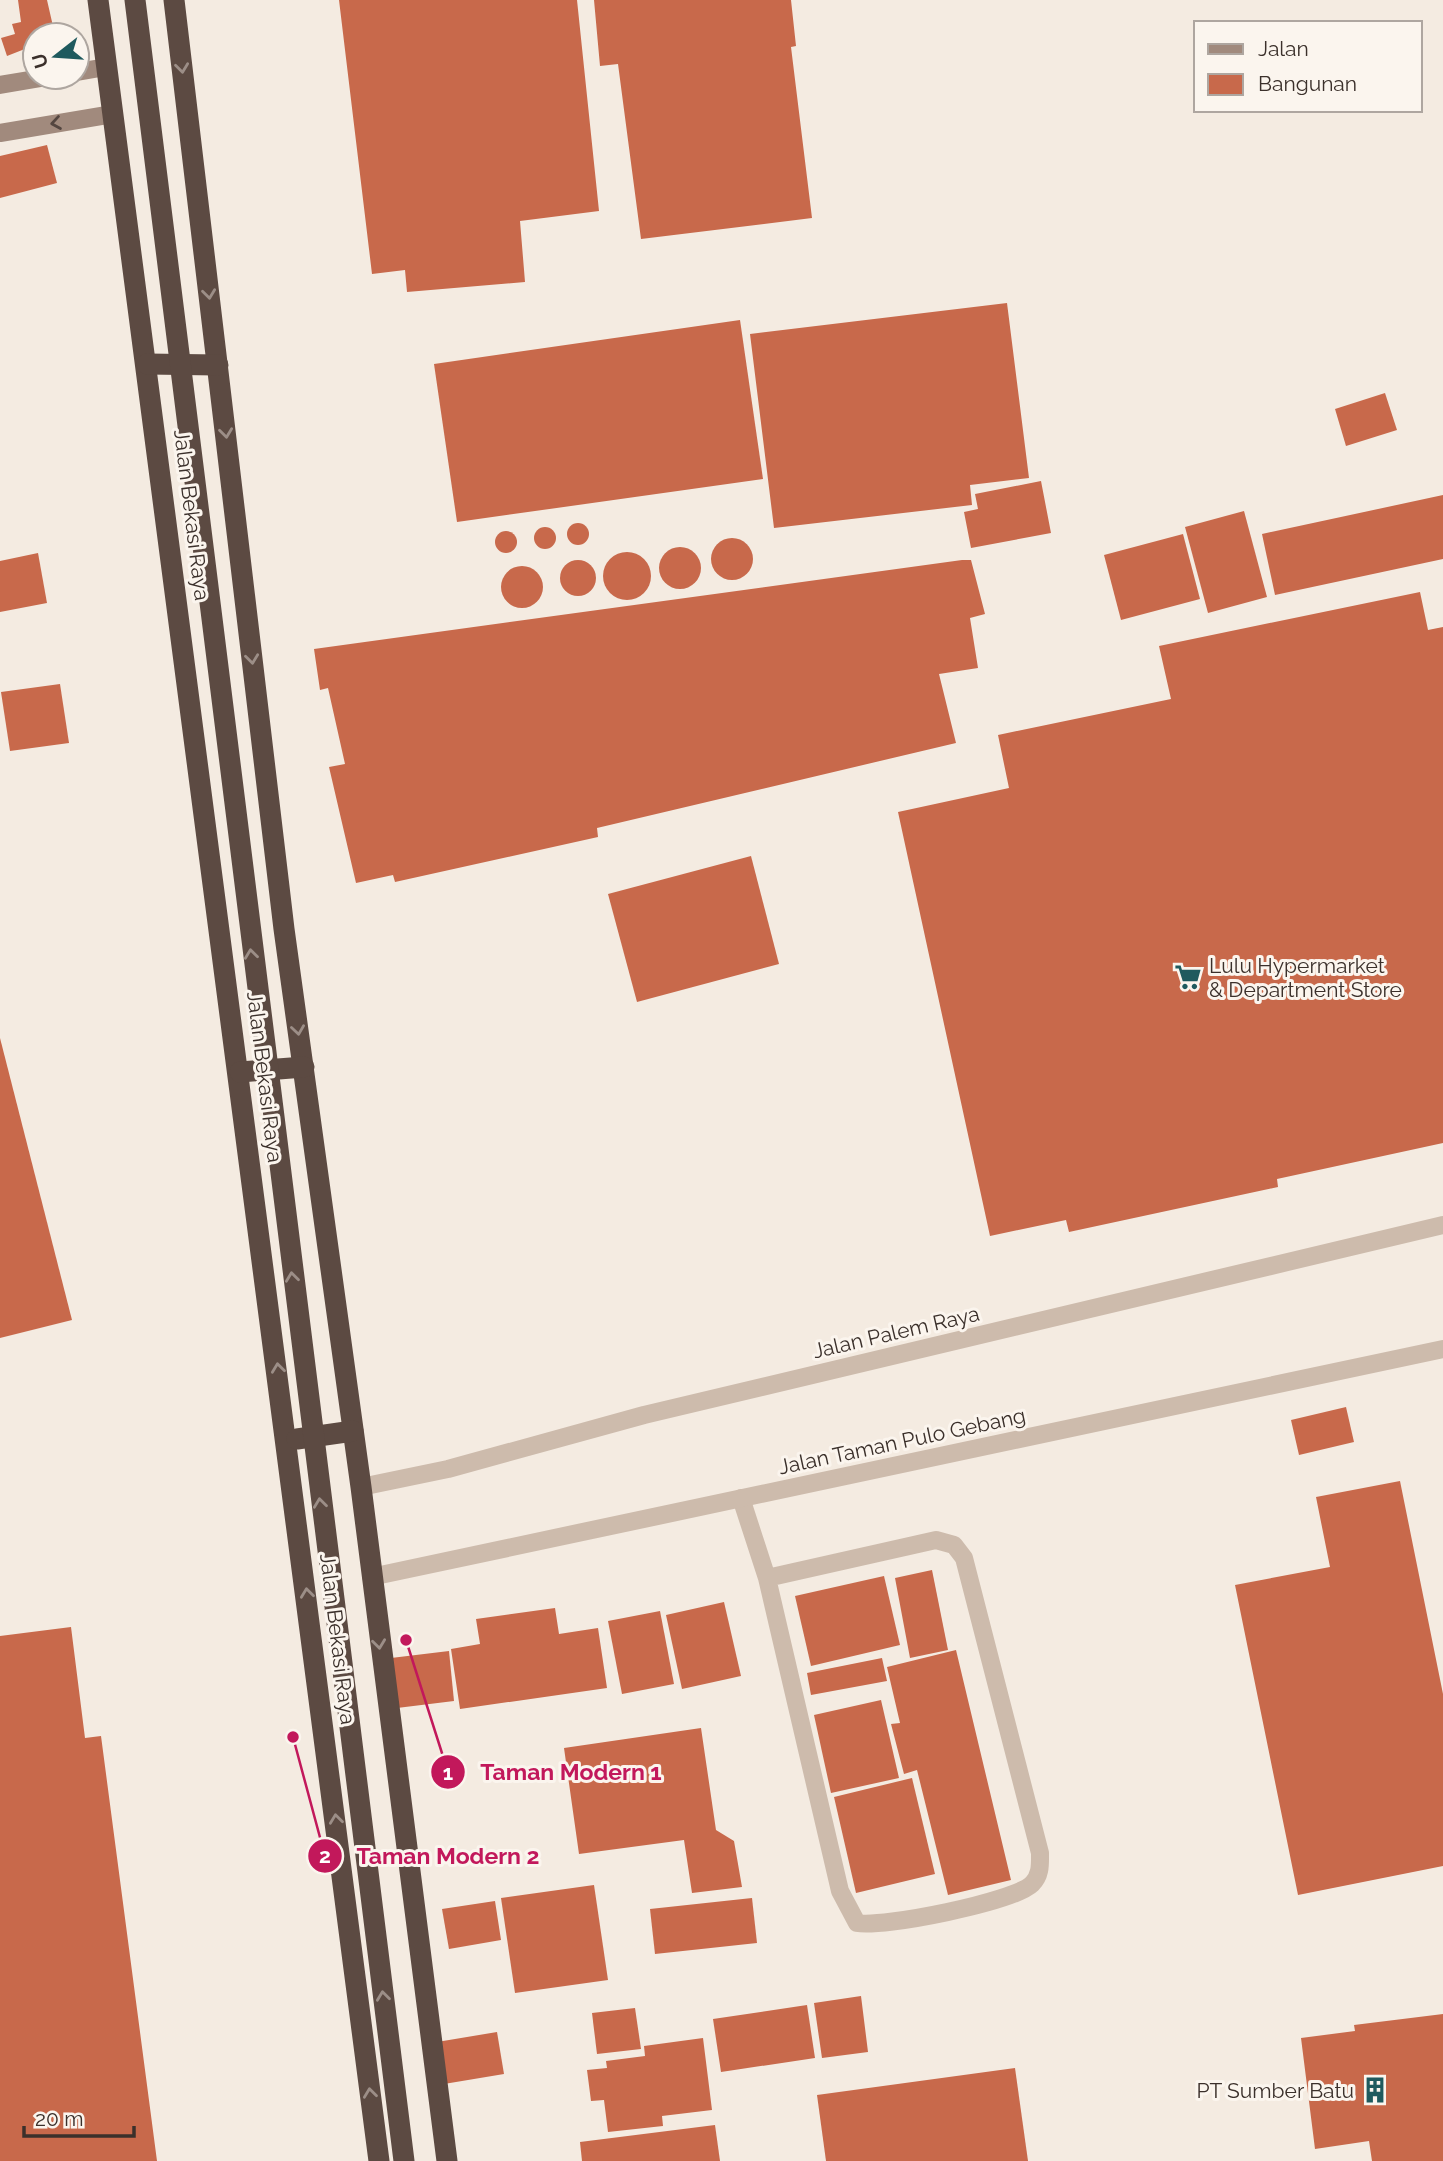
<svg xmlns="http://www.w3.org/2000/svg" width="1443" height="2161" font-family="Raleway,sans-serif">
	<rect width="100%" height="100%" fill="#f4ebe1"/>
	<!-- building -->
	<g fill="#c8694b">
		<path d="M18,0H47L55,35H35V45L7,56L1,38L15,34L12,24L21,22Z"/>
		<path d="M339,0H577L599,211L520,221L525,282L407,292L405,270L372,274Z"/>
		<path d="M594,0H791L796,46L791,47L812,218L641,239L618,64L600,66Z"/>
		<path d="M47,145L57,183L0,198V156Z"/>
		<path d="M1007,303L1029,478L970,485L972,505L774,528L750,334Z"/>
		<path d="M740,320L763,479L457,522L434,364Z"/>
		<path d="M1385,393L1397,430L1346,446L1335,409Z"/>
		<path d="M1041,481L1051,533L971,548L964,512L978,509L975,494Z"/>
		<path d="M1443,495V559L1275,595L1262,534Z"/>
		<path d="M1244,511L1267,597L1208,613L1185,527Z"/>
		<circle cx="578" cy="534" r="11"/>
		<circle cx="545" cy="538" r="11"/>
		<circle cx="506" cy="542" r="11"/>
		<path d="M1183,534L1200,599L1121,620L1104,555Z"/>
		<circle cx="732" cy="559" r="21"/>
		<circle cx="680" cy="568" r="21"/>
		<circle cx="627" cy="576" r="24"/>
		<path d="M38,553L47,603L0,612V561Z"/>
		<path d="M962,560H971L985,614L970,618L978,668L939,674L956,743L597,828L598,837L395,882L393,875L356,883L329,767L345,764L328,688L320,690L314,649Z"/>
		<circle cx="578" cy="578" r="18"/>
		<circle cx="522" cy="587" r="21"/>
		<path d="M1420,592L1428,630L1443,627V1143L1277,1179L1278,1187L1069,1232L1066,1220L990,1236L898,812L1009,788L998,735L1171,699L1159,646Z"/>
		<path d="M60,684L69,743L10,751L1,692Z"/>
		<path d="M751,856L779,964L637,1002L608,894Z"/>
		<path d="M0,1038L72,1320L0,1338Z"/>
		<path d="M1346,1407L1354,1442L1299,1455L1291,1420Z"/>
		<path d="M1400,1481L1443,1694V1866L1298,1895L1235,1585L1330,1567L1316,1497Z"/>
		<path d="M932,1570L948,1650L910,1658L895,1578Z"/>
		<path d="M884,1576L900,1645L811,1666L795,1596Z"/>
		<path d="M724,1602L741,1676L682,1689L666,1615Z"/>
		<path d="M555,1608L559,1634L598,1628L607,1688L460,1709L451,1649L480,1644L476,1619Z"/>
		<path d="M660,1611L674,1684L622,1694L608,1621Z"/>
		<path d="M71,1627L85,1738L101,1736L157,2161H0V1636Z"/>
		<path d="M956,1650L1011,1880L948,1895L917,1770L904,1774L891,1724L900,1723L887,1667Z"/>
		<path d="M449,1651L454,1701L397,1708L391,1658Z"/>
		<path d="M882,1658L887,1681L811,1695L807,1673Z"/>
		<path d="M881,1700L899,1778L831,1793L814,1715Z"/>
		<path d="M701,1728L716,1830L734,1841L742,1887L692,1893L684,1840L579,1854L564,1748Z"/>
		<path d="M912,1778L935,1874L856,1893L834,1797Z"/>
		<path d="M594,1885L608,1980L515,1993L501,1898Z"/>
		<path d="M752,1898L757,1943L655,1954L650,1909Z"/>
		<path d="M495,1901L501,1940L449,1949L442,1909Z"/>
		<path d="M861,1996L868,2052L822,2058L814,2003Z"/>
		<path d="M807,2005L815,2058L721,2072L713,2019Z"/>
		<path d="M635,2008L641,2049L597,2054L592,2013Z"/>
		<path d="M1443,2014V2161H1372L1369,2141L1315,2149L1301,2038L1355,2031L1354,2025Z"/>
		<path d="M497,2032L504,2074L444,2084L437,2042Z"/>
		<path d="M703,2038L712,2110L662,2116L663,2126L608,2132L604,2100L591,2101L587,2070L607,2068L606,2061L645,2056L644,2046Z"/>
		<path d="M1015,2068L1028,2161H826L817,2095Z"/>
		<path d="M715,2125L720,2161H582L580,2142Z"/>
	</g>
	<g fill="none" stroke-linecap="round" stroke-linejoin="round">
		<!-- street -->
		<g stroke="#cdbbac" stroke-width="18">
			<path d="M361,1487L448,1469L644,1415L1443,1225"/>
			<path d="M741,1498L767,1578L840,1891L857,1923C883,1928 1013,1902 1032,1884C1041,1875 1040,1864 1040,1853L964,1558L954,1545L936,1540L767,1578"/>
			<path d="M371,1577L1443,1349"/>
		</g>
		<!-- secondary -->
		<g stroke="#a18a7d" stroke-width="18">
			<path d="M77,72L106,67"/>
			<path d="M0,85L47,77"/>
			<path d="M0,133L113,114"/>
		</g>
		<!-- highway -->
		<g stroke="#5c4a42" stroke-width="21">
			<path d="M98,0L379,2161"/>
			<path d="M174,0L284,929L361,1487L447,2161"/>
			<path d="M147,364L218,365"/>
			<path d="M240,1072L304,1067"/>
			<path d="M297,1439L353,1431"/>
		</g>
		<!-- highway-bridge -->
		<path stroke="#5c4a42" stroke-width="21" d="M135,0L404,2161"/>
	</g>
	<!-- one-way arrows -->
	<defs><path id="oneway-chevron" d="M-2-3.5L2.5 0L-2 3.5" fill="none" stroke-width="1.6" stroke-linecap="round" stroke-linejoin="round" transform="scale(1.75)"/></defs>
	<g stroke="#9c8e87">
		<use href="#oneway-chevron" transform="translate(182 68) rotate(83)"/>
		<use href="#oneway-chevron" transform="translate(209 294) rotate(83)"/>
		<use href="#oneway-chevron" transform="translate(226 433) rotate(83)"/>
		<use href="#oneway-chevron" transform="translate(252 659) rotate(83)"/>
		<use href="#oneway-chevron" transform="translate(251 954) rotate(-97)"/>
		<use href="#oneway-chevron" transform="translate(298 1030) rotate(82)"/>
		<use href="#oneway-chevron" transform="translate(292 1277) rotate(-97)"/>
		<use href="#oneway-chevron" transform="translate(278 1368) rotate(-97)"/>
		<use href="#oneway-chevron" transform="translate(320 1503) rotate(-97)"/>
		<use href="#oneway-chevron" transform="translate(307 1593) rotate(-97)"/>
		<use href="#oneway-chevron" transform="translate(379 1644) rotate(83)"/>
		<use href="#oneway-chevron" transform="translate(336 1819) rotate(-97)"/>
		<use href="#oneway-chevron" transform="translate(383 1996) rotate(-97)"/>
		<use href="#oneway-chevron" transform="translate(370 2093) rotate(-97)"/>
	</g>
	<use stroke="#544640" href="#oneway-chevron" transform="translate(56 123) rotate(171)"/>
	<!-- icons -->
	<defs>
		<g id="supermarket-bare" transform="scale(2.1)"><path d="M-6-5.5h2.5l.6 2H6L4.5 2H-2.5L-4.4-4H-6ZM-1.5 3.2a1.3 1.3 0 1 0 .1 0ZM3 3.2a1.3 1.3 0 1 0 .1 0Z" fill="#1f5a5e" stroke="#fbf5ee" stroke-width="2.5" paint-order="stroke"/></g>
		<g id="building-bare" transform="scale(2.1)"><path d="M-4-6H4V6H1V3H-1V6H-4ZM-2.5-4.3h1.7v1.8h-1.7ZM.8-4.3h1.7v1.8H.8ZM-2.5-1h1.7V.8h-1.7ZM.8-1h1.7V.8H.8Z" fill="#1f5a5e" stroke="#fbf5ee" stroke-width="2.5" paint-order="stroke"/></g>
	</defs>
	<g fill-rule="evenodd">
		<use href="#supermarket-bare" x="1188" y="977"/>
		<use href="#building-bare" x="1375" y="2090"/>
	</g>
	<g text-anchor="middle" dominant-baseline="central" stroke-width="6" stroke-linejoin="round" paint-order="stroke">
		<!-- street labels -->
		<g font-size="21" fill="#3b302b" stroke="#fbf5ee">
			<text transform="translate(192 515) rotate(83)">Jalan Bekasi Raya</text>
			<text transform="translate(265 1077) rotate(83)">Jalan Bekasi Raya</text>
			<text transform="translate(896 1332) rotate(-13)">Jalan Palem Raya</text>
			<text transform="translate(902 1441) rotate(-12)">Jalan Taman Pulo Gebang</text>
			<text transform="translate(338 1639) rotate(83)">Jalan Bekasi Raya</text>
		</g>
		<!-- poi labels -->
		<g font-size="21" fill="#3b302b" stroke="#fbf5ee" text-anchor="start">
			<text x="1209" y="965">Lulu Hypermarket<tspan x="1209" dy="24">&amp; Department Store</tspan></text>
			<text x="1354" y="2090" text-anchor="end">PT Sumber Batu</text>
		</g>
	</g>
	<!-- callouts -->
	<path fill="none" stroke="#c2185b" stroke-width="2.5" d="M406 1640L448 1772M293 1737L325 1856"/>
	<g fill="#c2185b" stroke="#fbf5ee" stroke-width="2.5">
		<circle cx="406" cy="1640" r="7"/>
		<circle cx="293" cy="1737" r="7"/>
		<circle cx="448" cy="1772" r="18"/>
		<circle cx="325" cy="1856" r="18"/>
	</g>
	<g font-size="21" text-anchor="middle" font-weight="bold" fill="#fff">
		<text x="448" y="1780">1</text>
		<text x="325" y="1863">2</text>
	</g>
	<g font-size="23" text-anchor="middle" font-weight="bold" fill="#c2185b" stroke="#fbf5ee" stroke-width="6" stroke-linejoin="round" paint-order="stroke">
		<text x="571" y="1780">Taman Modern 1</text>
		<text x="448" y="1864">Taman Modern 2</text>
	</g>
	<!-- legend -->
	<rect x="1194" y="21" width="228" height="91" fill="#fbf5ee" stroke="#aea6a0" stroke-width="2"/>
	<rect x="1208" y="44" width="35" height="10" fill="#a18a7d" stroke="#aea6a0" stroke-width="2"/>
	<text x="1258" y="56" font-size="21" fill="#3b302b">Jalan</text>
	<rect x="1208" y="74" width="35" height="21" fill="#c8694b" stroke="#aea6a0" stroke-width="2"/>
	<text x="1258" y="91" font-size="21" fill="#3b302b">Bangunan</text>
	<!-- north arrow -->
	<g transform="translate(56 56) rotate(253)"><circle r="33" fill="#fbf5ee" stroke="#aea6a0" stroke-width="2"/>
	<path d="M0-5L12 26L0 18L-12 26Z" fill="#1f5a5e"/>
	<text y="-10" font-size="19" font-weight="bold" text-anchor="middle" fill="#3b302b">U</text>
	</g>
	<!-- scale -->
	<path d="M24 2126v10h110v-10" fill="none" stroke="#3b302b" stroke-width="3.5"/>
	<text x="35" y="2126" font-size="21" fill="#3b302b" stroke="#fbf5ee" stroke-width="5" paint-order="stroke">20 m</text>
</svg>
